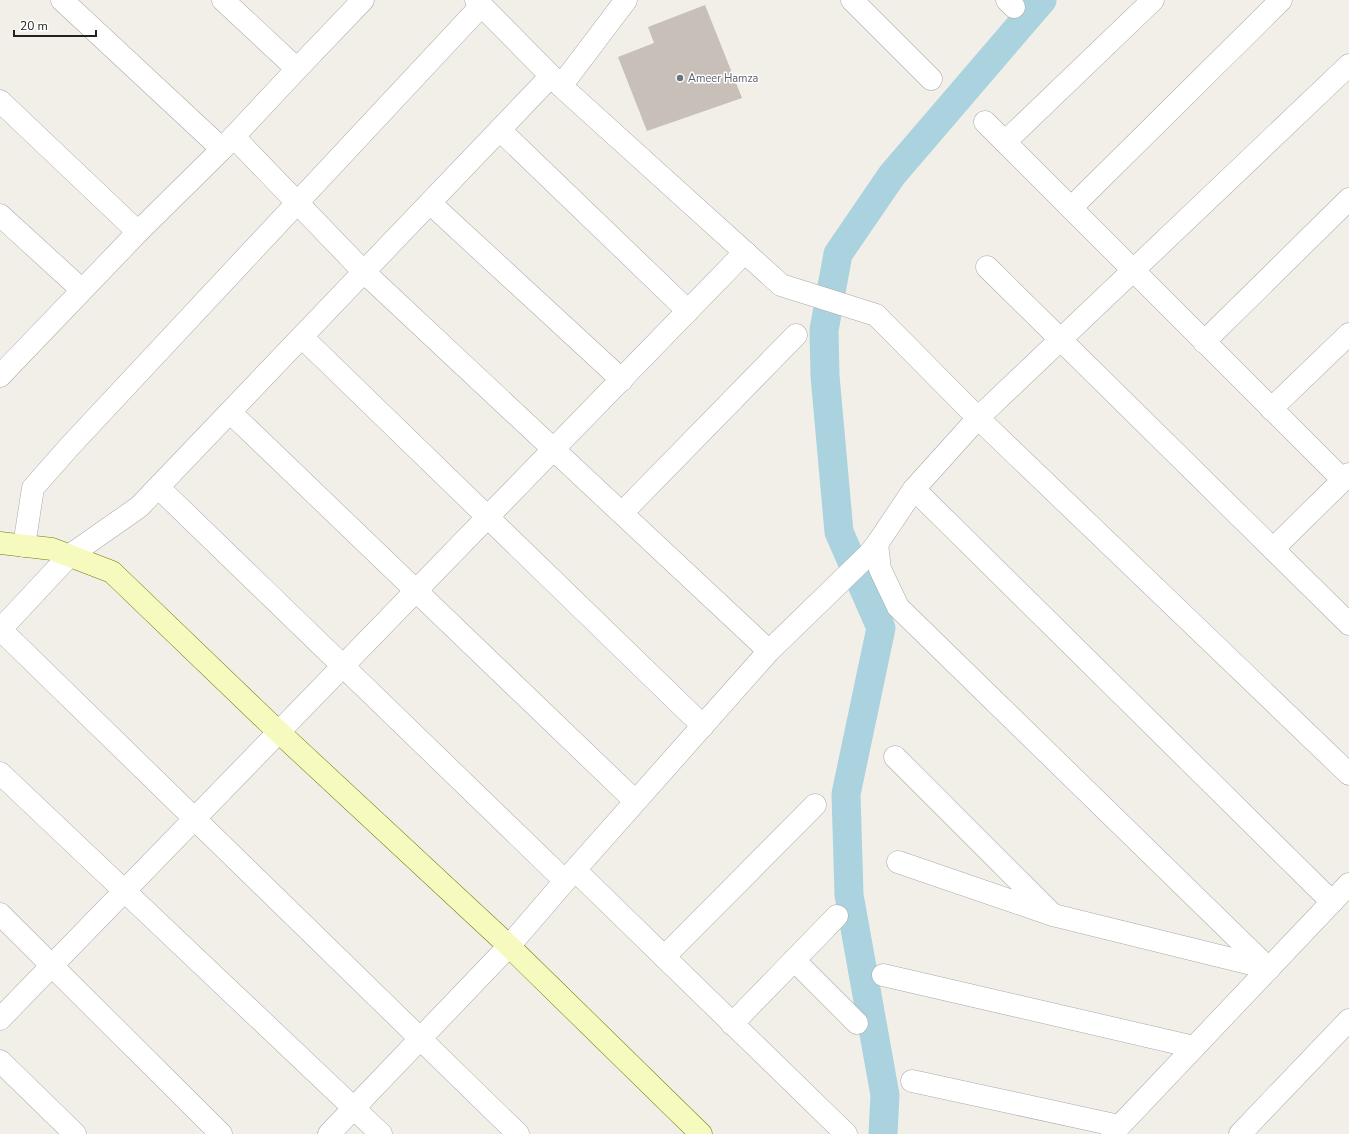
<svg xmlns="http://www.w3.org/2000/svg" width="1349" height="1134" font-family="'Nunito Sans',sans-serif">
	<rect width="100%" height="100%" fill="#f2efe9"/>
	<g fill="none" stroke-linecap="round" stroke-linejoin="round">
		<!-- canal -->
		<path stroke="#aad3df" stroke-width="29" d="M883,1134L885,1095L849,895L846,794L881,628L839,532L825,376L824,330L838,254L892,175L1042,0"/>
	</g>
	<!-- building -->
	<path fill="#c7bfb8" d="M705,5L742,98L647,131L618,57L654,43L648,27Z"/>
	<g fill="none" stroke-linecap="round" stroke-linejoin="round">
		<!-- street casing -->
		<g stroke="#a9a9a9" stroke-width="23">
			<g id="street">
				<path d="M62,0L222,149"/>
				<path d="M223,0L297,69"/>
				<path d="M476,0L561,86L781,285L876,315L978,418L1349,774"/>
				<path d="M852,0L931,79"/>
				<path d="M1007,0L1014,7"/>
				<path d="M561,86L626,0"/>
				<path d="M0,101L138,232"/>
				<path d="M985,122L1343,480"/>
				<path d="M500,130L688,311"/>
				<path d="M234,137L364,272L769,651"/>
				<path d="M1005,142L1153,0"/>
				<path d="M430,203L622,380"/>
				<path d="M1071,208L1281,0"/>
				<path d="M0,215L82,290"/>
				<path d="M987,267L1349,624"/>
				<path d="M302,337L703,726"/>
				<path d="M1204,342L1349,199"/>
				<path d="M0,376L138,232L222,149L297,69L363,0"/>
				<path d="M1271,409L1349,334"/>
				<path d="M230,412L635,801"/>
				<path d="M158,487L565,881"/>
				<path d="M914,489L1332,902"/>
				<path d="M622,513L796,335"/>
				<path d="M877,544L880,569L898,607L1269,969"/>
				<path d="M24,546L33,488L70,446L481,6"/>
				<path d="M1273,549L1349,474"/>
				<path d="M0,630L69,556L139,507L551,76"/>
				<path d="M1,630L518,1134"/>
				<path d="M895,757L1050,912"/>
				<path d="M0,773L381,1134"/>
				<path d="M898,862L1053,915L1268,968"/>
				<path d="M575,870L846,1134"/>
				<path d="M0,914L221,1134"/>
				<path d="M664,957L815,805"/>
				<path d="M794,960L857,1023"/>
				<path d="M883,975L1194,1047"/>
				<path d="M0,1019L745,252"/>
				<path d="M732,1024L837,916"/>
				<path d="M0,1061L75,1134"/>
				<path d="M912,1081L1119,1126"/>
				<path d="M329,1134L509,946L565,881L769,651L868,555L877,544L914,489L978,418L1349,65"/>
				<path d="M1112,1134L1349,884"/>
				<path d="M1240,1134L1349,1020"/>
			</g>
		</g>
		<!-- secondary casing -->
		<g stroke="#707d05" stroke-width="23">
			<path id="secondary" d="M0,543L52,549L112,572L267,721L509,946L701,1134"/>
		</g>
		<!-- street -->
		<use href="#street" stroke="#fff" stroke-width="22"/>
		<!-- secondary -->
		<use href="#secondary" stroke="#f7fabf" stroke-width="22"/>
	</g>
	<!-- markers -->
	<circle fill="#6b7280" stroke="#fff" stroke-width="1.5" cx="680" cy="78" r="4"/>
	<g text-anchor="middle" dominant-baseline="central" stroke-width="3" stroke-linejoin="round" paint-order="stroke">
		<!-- worship labels -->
		<g font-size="11" fill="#5b616d" stroke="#fff" text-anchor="start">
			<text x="688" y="78">Ameer Hamza</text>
		</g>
	</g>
	<!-- scale -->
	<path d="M14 30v6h82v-6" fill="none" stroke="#222222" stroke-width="2"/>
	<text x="20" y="30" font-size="12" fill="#222222" stroke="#ffffff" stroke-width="3" paint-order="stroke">20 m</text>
</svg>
